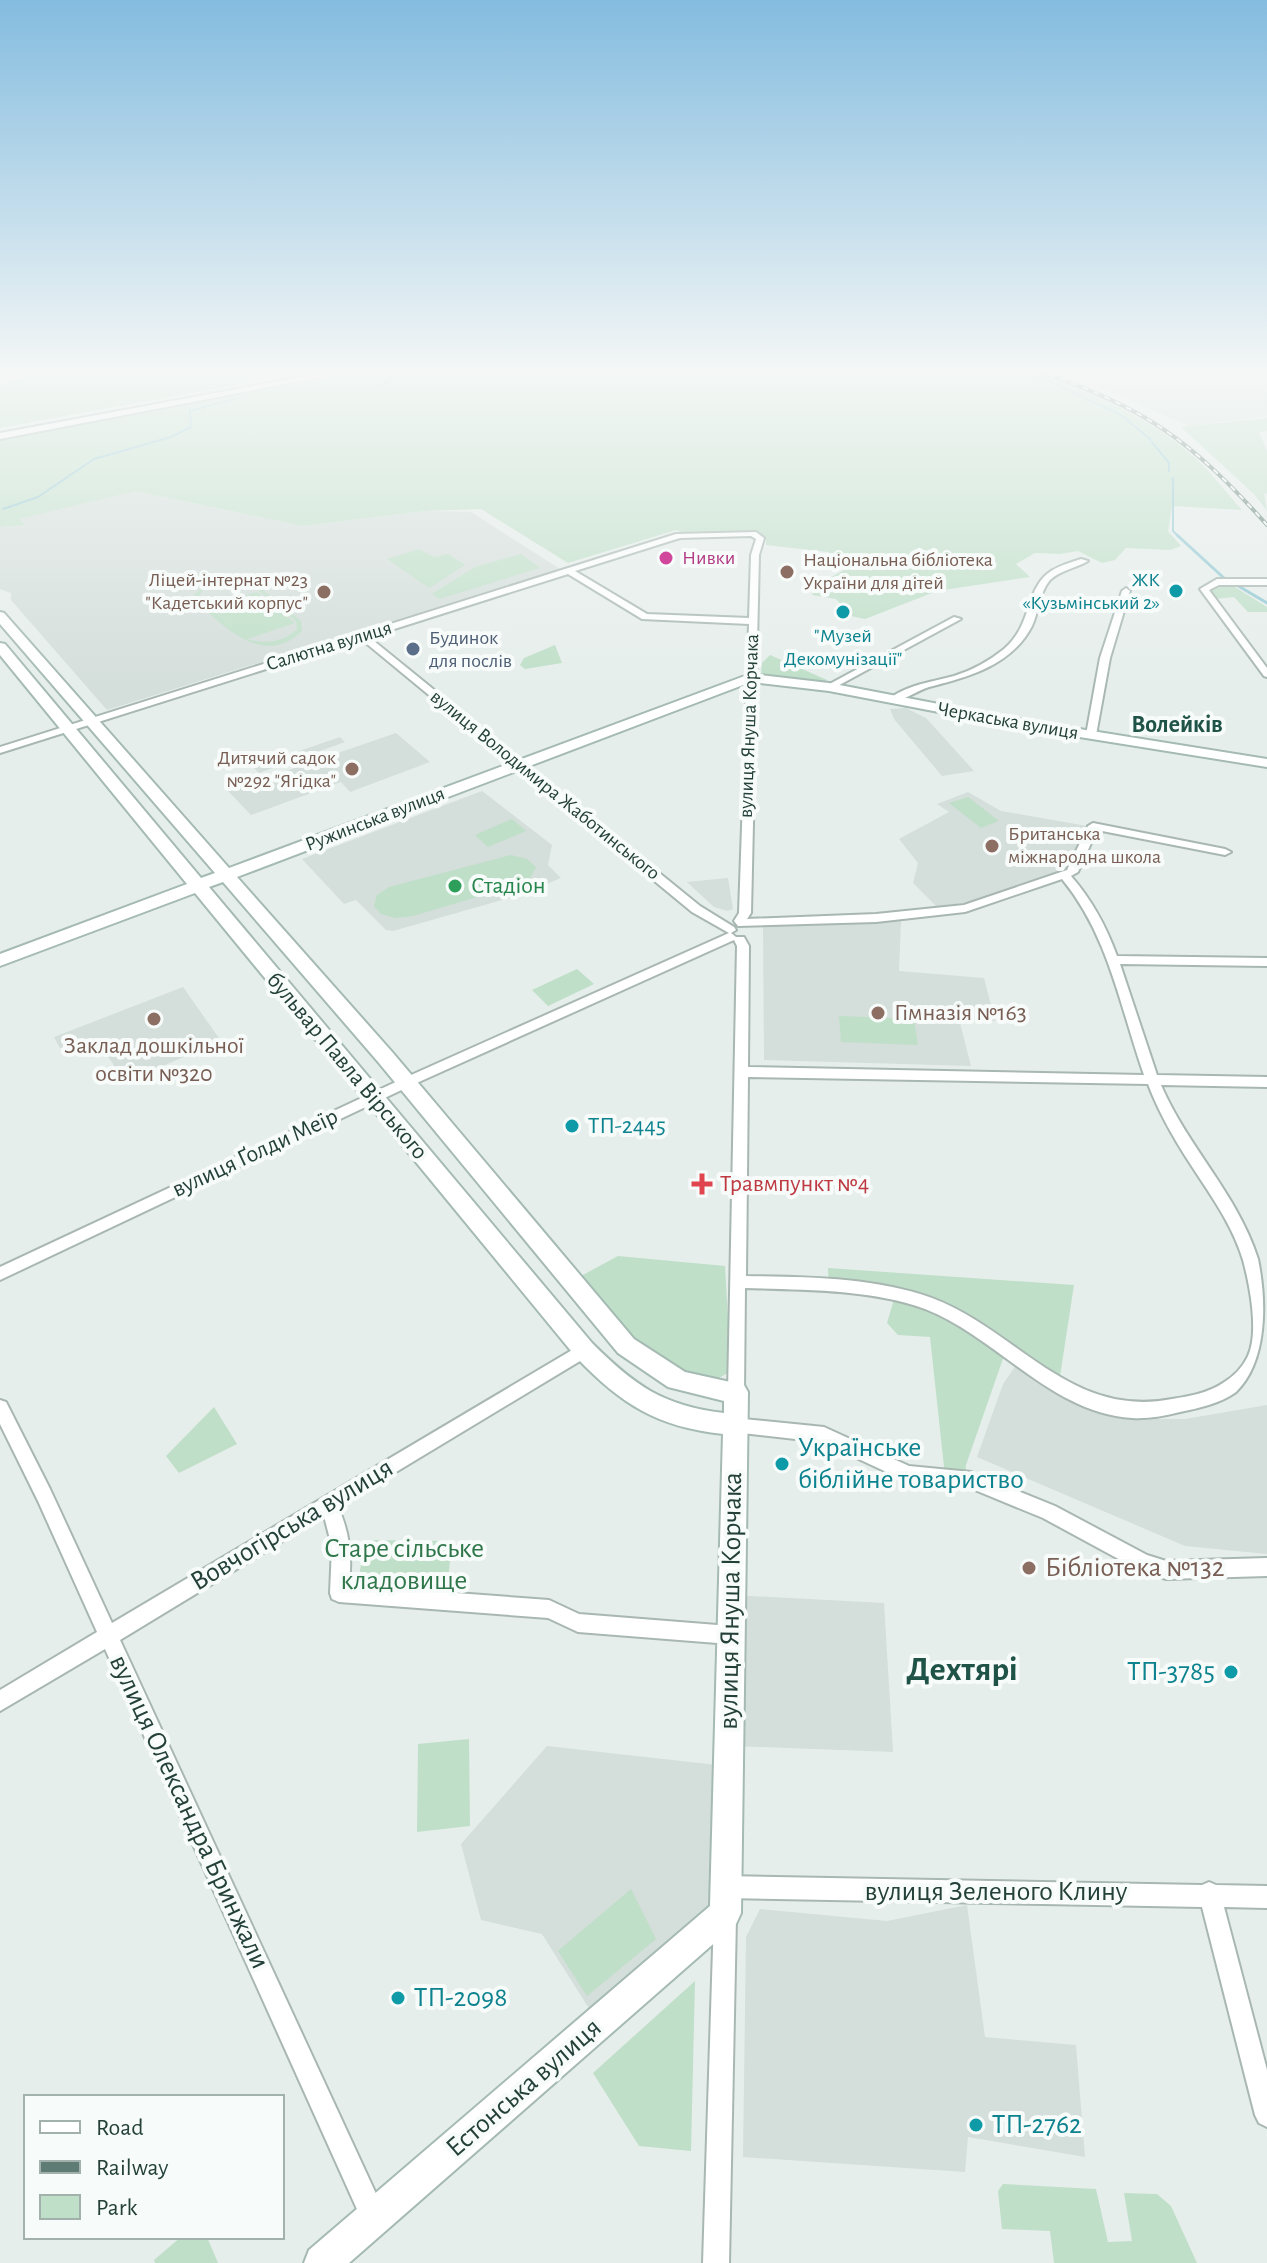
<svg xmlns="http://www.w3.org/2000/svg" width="1267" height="2263" font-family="'Alegreya Sans',sans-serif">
	<rect width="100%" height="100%" fill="#e6eeeb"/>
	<!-- built -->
	<g fill="#d4deda">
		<path d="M1063,371H1252L1267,378V416L1189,426Z"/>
		<path d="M135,491L303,526L425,511L471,512L560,569L107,710L11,600V593L0,589V527L24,525L18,519L76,502Z"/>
		<path d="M906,708L926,718L974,771L942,776L894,719L890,709Z"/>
		<path d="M396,733L430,762L350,792L341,782L251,815L228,791Z"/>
		<path d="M340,737L345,742L259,773L253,767Z"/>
		<path d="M482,791L552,845L548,865L561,878L520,895L393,931L386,930L356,900L344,904L302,859Z"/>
		<path d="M968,792L1001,811L1087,826L1071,867L988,899L937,907L913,883L918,863L899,839L949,812L937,804Z"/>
		<path d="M728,878L733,909L728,911L714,907L687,882Z"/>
		<path d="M901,921L899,971L984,978L995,1021L960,1023L971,1066L764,1060L763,925Z"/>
		<path d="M183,987L221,1041L125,1082L103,1049L60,1048L54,1037Z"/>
		<path d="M1019,1361L1101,1409L1148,1419H1185L1267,1405V1554L1185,1546L977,1457L1003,1384Z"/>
		<path d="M733,1595L884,1603L893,1752L732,1746Z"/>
		<path d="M547,1746L717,1765L713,1909L595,2018L542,1934L481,1920L461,1844Z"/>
		<path d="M967,1905L985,2037L1076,2045L1085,2157L968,2137L965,2172L743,2157L746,1937L760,1909L887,1921Z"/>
	</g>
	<!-- green -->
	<g fill="#bfdfc8" fill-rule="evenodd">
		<path d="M61,371H312L0,428V383Z"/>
		<path d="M369,371H1029C1085,389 1142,413 1187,451C1208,468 1224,490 1242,510L1172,506L1168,531L1181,546L1170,550L1126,548L1115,560L1102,563L1078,551L1060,554L1035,553L1016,564L1030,577L937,591L865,619L851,616L836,599L812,595L816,588L828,585L829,578L848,568L828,552L766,545V540C738,520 704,543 676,530L568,563L481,509L425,511L303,526L135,491L19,519L25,525L0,527V440Z"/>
		<path d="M1267,418V431L1259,432L1267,451V493L1264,494L1267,511L1254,494L1181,427Z"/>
		<path d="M419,549L434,557L448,554L465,565L429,588L387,559Z"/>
		<path d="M521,554L540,568L439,599L432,594L475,567Z"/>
		<path d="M233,578L252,581L301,621L302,631C262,670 221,623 192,598L204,584ZM242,581L249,583L296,621L297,629C284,643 264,644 247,639L295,623L257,592L209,606L244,637L198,597L207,585Z"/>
		<path d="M1230,584L1267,607V612H1248L1234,597L1215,599L1210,590Z"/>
		<path d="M555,645L562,663L525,669L520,665L524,658Z"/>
		<path d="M770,655L827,680L822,683L761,677L762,663Z"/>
		<path d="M968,797L999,821L981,828L949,803Z"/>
		<path d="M512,819L526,831L488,847L475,835Z"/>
		<path d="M511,855L527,859L536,867L528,882L413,916L395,918L381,914L374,906L377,895L389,887Z"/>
		<path d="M577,969L594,984L548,1006L532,990Z"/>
		<path d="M839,1016L914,1019L918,1045L841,1042Z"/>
		<path d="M618,1256L725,1266L731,1371L712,1382L664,1368L637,1344L581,1276Z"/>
		<path d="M828,1268L1074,1285L1059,1383L1006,1350L966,1465L965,1479L945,1476L930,1337L898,1335L887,1323L895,1296L829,1287Z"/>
		<path d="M214,1407L237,1444L179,1473L166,1456Z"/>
		<path d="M365,1540L452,1541L447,1590L357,1589Z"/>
		<path d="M469,1739L470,1826L417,1832L418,1744Z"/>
		<path d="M631,1889L656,1939L587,1996L558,1951Z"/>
		<path d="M695,1981L691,2151L639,2146L593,2073Z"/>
		<path d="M1003,2184L1096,2189L1108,2242L1132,2241L1124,2193L1157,2194L1171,2206L1197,2263H1054L1050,2231L1002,2229L998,2191Z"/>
		<path d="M181,2237H207L218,2263H155L154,2260Z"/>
	</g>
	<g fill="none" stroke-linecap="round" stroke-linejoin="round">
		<!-- stream-far1 -->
		<g stroke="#8fc7d2" stroke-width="2">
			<path d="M918,371H927"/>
			<path d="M936,371L1045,379L1121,415L1150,439"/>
			<path d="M381,386L391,378L382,373"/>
			<path d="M1151,441L1169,463V471"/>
			<path d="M1173,478V531L1179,537"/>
			<path d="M3,509L38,497L94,459L171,437L191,427L190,411L237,398"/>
		</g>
		<!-- stream -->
		<g stroke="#8fc7d2" stroke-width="3">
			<path d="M1177,535L1225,579"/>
			<path d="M1235,584L1267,603"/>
		</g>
		<!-- street casing -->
		<g stroke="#a8b7b2" stroke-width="4">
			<g id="street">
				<path d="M756,532L764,538L759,555L751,913L747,919L876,914L964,905L1067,870L1088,826L1093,823L1225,849L1231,852L1225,855L1097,830L1078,872L1071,876C1092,900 1106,926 1117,956L1267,958V966L1120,964L1157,1075L1267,1077V1087L1161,1085C1187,1146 1238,1195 1258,1259C1267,1303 1267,1362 1236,1392C1219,1404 1199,1408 1180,1412C1164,1416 1148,1419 1132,1418C1051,1413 997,1337 925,1309C872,1289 801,1290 745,1288L744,1392L742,1397L736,1399L730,1397L728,1392L737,946L734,940L410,1086L0,1280V1267L400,1080L729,933L692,912L361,639L0,753V747L676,534ZM751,536L756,539L751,555L749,618L647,614L575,571L680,538ZM568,574L642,619L749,624L739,913L734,921L738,926L876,922L965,912L1062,879C1109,936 1120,1007 1144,1075L748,1067L749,946L744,937H736L731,933L736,930L734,927L700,906L369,637ZM748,1077L1148,1084C1159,1113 1174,1139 1191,1165C1211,1196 1232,1224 1243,1260C1250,1286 1259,1332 1248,1356C1243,1367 1233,1377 1223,1383C1208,1393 1190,1396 1172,1399C1070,1419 1017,1330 932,1298C874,1277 807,1277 746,1276Z"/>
				<path d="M1081,559L1088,561C1076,568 1061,570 1050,580C1039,593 1039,611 1032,626C1012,665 969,677 929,687C916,691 902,702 890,702V698C910,684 932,682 954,676C973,670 989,661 1004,649C1032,625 1025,593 1047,574C1057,566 1069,563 1081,559Z"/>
				<path d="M1217,579H1267V585H1219L1209,590L1267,668V677L1264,676L1200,589Z"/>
				<path d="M1126,588L1130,591L1110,658L1096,735L1091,738L1086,735L1100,658L1122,591Z"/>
				<path d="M954,617L961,619L832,689L824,687Z"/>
				<path d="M584,1343L590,1345L592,1350L590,1355L338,1507C350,1533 352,1557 349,1585L549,1600L579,1614L730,1626L737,1628L740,1635L737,1642L730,1644L578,1632L548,1618L339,1602L332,1599L330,1593L332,1547L324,1516L120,1640L383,2209L386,2218L383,2227L374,2230L365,2227L105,1649L0,1711V1690L97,1632L38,1501L0,1424V1400L6,1402L50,1489L112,1623Z"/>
				<path d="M733,1418L824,1427L909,1466L971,1472L1055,1506L1147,1555L1166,1561L1267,1558V1576L1166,1579L1137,1569L1043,1518L970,1488L908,1482L822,1442L733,1432L727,1430L725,1425L727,1420Z"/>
				<path d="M726,1876L1202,1885L1209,1882L1216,1885L1267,1886V1908L1224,1907L1267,2070V2127L1259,2123L1255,2115L1202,1907L726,1898L718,1895L715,1887L718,1879Z"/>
				<path d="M725,1906L733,1909L736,1917L729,2263H703L714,1917L717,1909Z"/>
			</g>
		</g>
		<!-- secondary casing -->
		<g stroke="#a4bab2" stroke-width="4">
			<g id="secondary">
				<path d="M334,371H353L0,439V433Z"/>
				<path d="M0,612L4,613L229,868L750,674L829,683L1017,719L1267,759V767L1017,727L829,691L751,682L237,877L393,1053L634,1339L685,1372L744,1385L748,1392L741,1913L736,1924L349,2263H304L309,2250L710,1906L723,1434C657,1427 621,1404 576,1357L195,893L0,966V954L187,884L0,655V643L5,644L201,878L215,873L0,624ZM223,882L379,1063L618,1353L668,1387L724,1401V1413C663,1406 634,1385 592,1343L209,887Z"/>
			</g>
		</g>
		<!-- street -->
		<use href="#street" fill="#fff" fill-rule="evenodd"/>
		<!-- secondary -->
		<use href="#secondary" fill="#fff" fill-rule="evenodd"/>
		<!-- rail casing -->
		<g stroke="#5f7c74" stroke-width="4">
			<path id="rail" d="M1037,371C1144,406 1193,442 1267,525"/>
		</g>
		<!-- rail -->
		<use href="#rail" stroke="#f7fbf9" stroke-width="2" stroke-dasharray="6" stroke-linecap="butt"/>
	</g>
	<!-- sky -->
	<linearGradient id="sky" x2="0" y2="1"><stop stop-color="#84bcdf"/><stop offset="0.54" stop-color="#f4f7f6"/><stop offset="1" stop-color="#f4f7f6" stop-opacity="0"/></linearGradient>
	<rect width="1267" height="688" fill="url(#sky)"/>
	<!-- markers -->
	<circle fill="#d1479c" stroke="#f7fbf9" stroke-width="3" cx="666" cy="558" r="8"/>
	<g fill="#8d6e63" stroke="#f7fbf9" stroke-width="3">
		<circle cx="787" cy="572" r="8"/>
		<circle cx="324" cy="592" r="8"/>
		<circle cx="352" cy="769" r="8"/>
		<circle cx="992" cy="846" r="8"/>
		<circle cx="878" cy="1013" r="8"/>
		<circle cx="154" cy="1019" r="8"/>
		<circle cx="1029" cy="1568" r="8"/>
	</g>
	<g fill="#0f9aa8" stroke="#f7fbf9" stroke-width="3">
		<circle cx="1176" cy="591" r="8"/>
		<circle cx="843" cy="612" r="8"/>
		<circle cx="572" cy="1126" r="8"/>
		<circle cx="782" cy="1464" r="8"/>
		<circle cx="1231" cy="1672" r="8"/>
		<circle cx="398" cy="1998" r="8"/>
		<circle cx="976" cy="2125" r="8"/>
	</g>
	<circle fill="#5c6f8a" stroke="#f7fbf9" stroke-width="3" cx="413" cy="649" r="8"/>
	<circle fill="#2e9e5b" stroke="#f7fbf9" stroke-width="3" cx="455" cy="886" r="8"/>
	<path fill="#e0444e" stroke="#f7fbf9" stroke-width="3" d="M698 1172h8v8h8v8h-8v8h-8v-8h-8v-8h8z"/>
	<g text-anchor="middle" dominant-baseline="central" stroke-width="8" stroke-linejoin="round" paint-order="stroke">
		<!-- far-hotel labels -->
		<g font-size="20" fill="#b23c85" stroke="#f7fbf9" text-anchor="start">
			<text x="682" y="558">Нивки</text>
		</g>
		<!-- far-education labels -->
		<g font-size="20" fill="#785e54" stroke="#f7fbf9" text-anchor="start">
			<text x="803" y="560">Національна бібліотека<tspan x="803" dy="23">України для дітей</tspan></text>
			<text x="308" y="580" text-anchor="end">Ліцей-інтернат №23<tspan x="308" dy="23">"Кадетський корпус"</tspan></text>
			<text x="336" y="758" text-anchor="end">Дитячий садок<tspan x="336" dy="23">№292 "Ягідка"</tspan></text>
			<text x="1008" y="834">Британська<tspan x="1008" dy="23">міжнародна школа</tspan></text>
		</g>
		<!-- far-culture labels -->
		<g font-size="20" fill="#0d838f" stroke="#f7fbf9" text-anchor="end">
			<text x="1160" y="580">ЖК<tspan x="1160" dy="23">«Кузьмінський 2»</tspan></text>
			<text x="843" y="636" text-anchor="middle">"Музей<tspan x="843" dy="23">Декомунізації"</tspan></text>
		</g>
		<!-- far-service labels -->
		<g font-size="20" fill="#4e5e75" stroke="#f7fbf9" text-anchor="start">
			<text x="429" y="638">Будинок<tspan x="429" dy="23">для послів</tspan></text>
		</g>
		<!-- far-street labels -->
		<g font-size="20" fill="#244139" stroke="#f7fbf9">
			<text transform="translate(329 646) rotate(-17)">Салютна вулиця</text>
			<text transform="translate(1008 721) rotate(10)">Черкаська вулиця</text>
			<text transform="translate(749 726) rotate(-88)">вулиця Януша Корчака</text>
			<text transform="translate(545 785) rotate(39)">вулиця Володимира Жаботинського</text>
			<text transform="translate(375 819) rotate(-21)">Ружинська вулиця</text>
		</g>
		<!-- far-quarter labels -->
		<g font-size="24" font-weight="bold" fill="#205347" stroke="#f7fbf9">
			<text x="1177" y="725">Волейків</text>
		</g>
		<!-- leisure labels -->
		<g font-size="24" fill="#27864d" stroke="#f7fbf9" text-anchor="start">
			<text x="471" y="886">Стадіон</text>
		</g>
		<!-- education labels -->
		<g font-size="24" fill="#785e54" stroke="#f7fbf9" text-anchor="start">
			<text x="894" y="1013">Гімназія №163</text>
			<text x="154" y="1046" text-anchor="middle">Заклад дошкільної<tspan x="154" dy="28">освіти №320</tspan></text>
		</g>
		<!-- street labels -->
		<g font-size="24" fill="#244139" stroke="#f7fbf9">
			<text transform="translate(347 1066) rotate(50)">бульвар Павла Вірського</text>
			<text transform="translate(255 1153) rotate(-25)">вулиця Ґолди Меїр</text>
		</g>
		<!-- culture labels -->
		<g font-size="24" fill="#0d838f" stroke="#f7fbf9" text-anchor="start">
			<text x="588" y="1126">ТП-2445</text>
		</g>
		<!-- health labels -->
		<g font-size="24" fill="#be3a42" stroke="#f7fbf9" text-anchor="start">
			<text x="720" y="1184">Травмпункт №4</text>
		</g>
		<!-- near-culture labels -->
		<g font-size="28" fill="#0d838f" stroke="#f7fbf9" text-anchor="start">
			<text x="798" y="1448">Українське<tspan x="798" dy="32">біблійне товариство</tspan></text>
			<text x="1215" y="1672" text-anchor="end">ТП-3785</text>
			<text x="414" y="1998">ТП-2098</text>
			<text x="992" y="2125">ТП-2762</text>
		</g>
		<!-- near-street labels -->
		<g font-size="28" fill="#244139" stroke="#f7fbf9">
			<text transform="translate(292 1525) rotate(-31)">Вовчогірська вулиця</text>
			<text transform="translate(731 1601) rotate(-89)">вулиця Януша Корчака</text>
			<text transform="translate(189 1812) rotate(65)">вулиця Олександра Бринжали</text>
			<text x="996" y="1892">вулиця Зеленого Клину</text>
			<text transform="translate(524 2088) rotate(-41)">Естонська вулиця</text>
		</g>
		<!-- near-park labels -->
		<g font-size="28" fill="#2f774b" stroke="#f7fbf9">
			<text x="404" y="1549">Старе сільське<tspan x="404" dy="32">кладовище</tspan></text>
		</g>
		<!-- near-education labels -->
		<g font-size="28" fill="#785e54" stroke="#f7fbf9" text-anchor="start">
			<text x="1045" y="1568">Бібліотека №132</text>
		</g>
		<!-- near-quarter labels -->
		<g font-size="34" font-weight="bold" fill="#205347" stroke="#f7fbf9">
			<text x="962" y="1670">Дехтярі</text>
		</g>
	</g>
	<!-- legend -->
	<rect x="24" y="2095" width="260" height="144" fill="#f7fbf9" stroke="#a3b1ac" stroke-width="2"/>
	<rect x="40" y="2121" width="40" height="12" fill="#ffffff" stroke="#a3b1ac" stroke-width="2"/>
	<text x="96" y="2135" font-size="24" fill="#244139">Road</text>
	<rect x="40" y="2161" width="40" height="12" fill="#5f7c74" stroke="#a3b1ac" stroke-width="2"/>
	<text x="96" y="2175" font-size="24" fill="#244139">Railway</text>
	<rect x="40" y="2195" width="40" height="24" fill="#bfdfc8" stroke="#a3b1ac" stroke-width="2"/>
	<text x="96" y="2215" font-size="24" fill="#244139">Park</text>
</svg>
